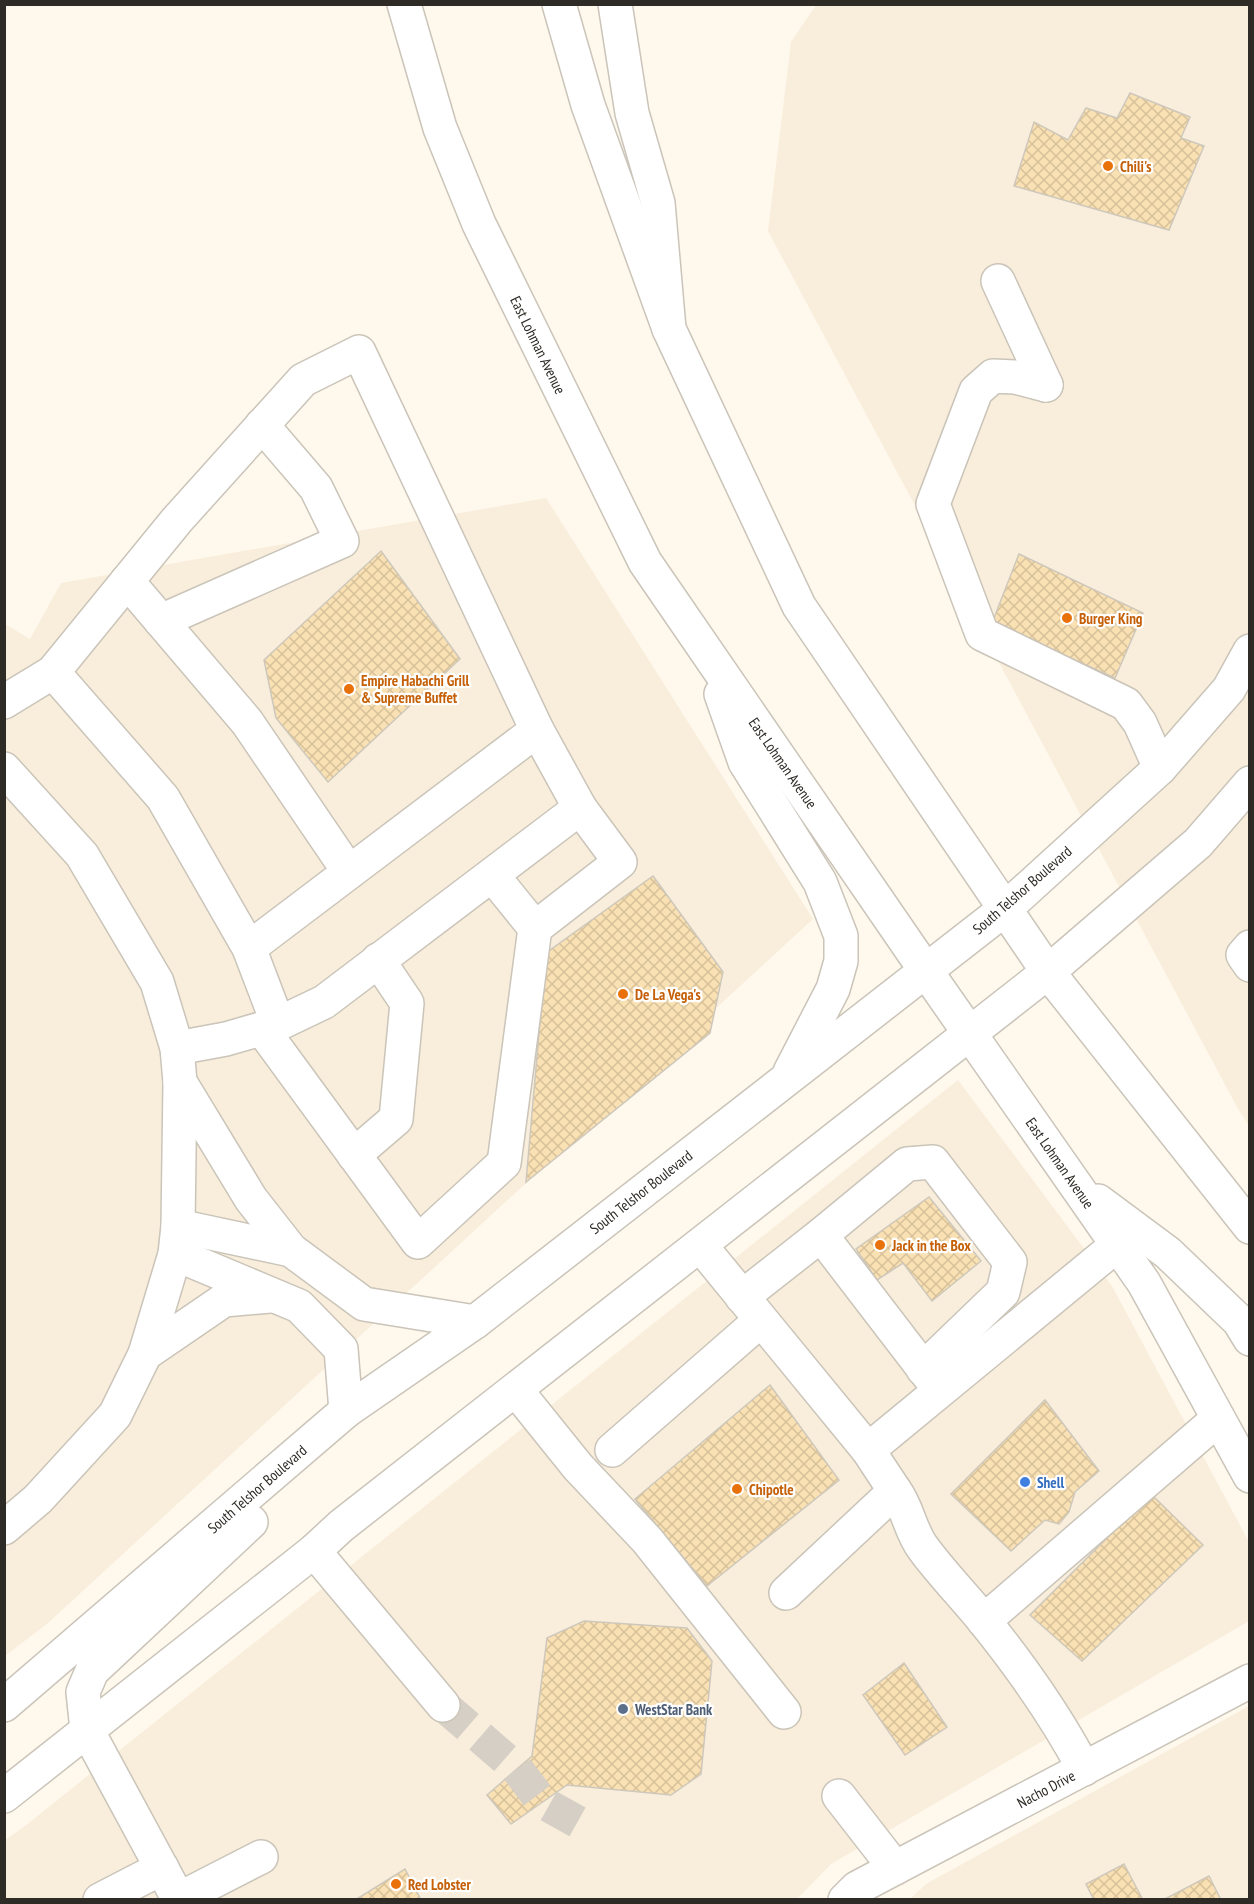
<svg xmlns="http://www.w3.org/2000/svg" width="1254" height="1904" font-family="'PT Sans Narrow',sans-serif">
	<defs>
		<pattern id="building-cross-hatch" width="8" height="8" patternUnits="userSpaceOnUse" patternTransform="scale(1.5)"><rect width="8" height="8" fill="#fae1b3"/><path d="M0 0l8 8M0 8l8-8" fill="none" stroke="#d7c19a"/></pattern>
	</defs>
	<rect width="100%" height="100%" fill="#fff8ed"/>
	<!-- built -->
	<g fill="#f9eedc">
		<path d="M816,5H1249V1126L1237,1107L768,231L791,42Z"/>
		<path d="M546,498L813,919L48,1623L5,1656V624L30,639L61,583Z"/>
		<path d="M958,1080L1112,1286L1249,1542V1621L831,1864L797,1899L5,1900V1840L25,1826Z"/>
		<path d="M1249,1706V1899L909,1900L926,1884Z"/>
	</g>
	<!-- building -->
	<g fill="url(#building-cross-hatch)" stroke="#cec8bc" stroke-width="1.5">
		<path d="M1130,93L1190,117L1181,138L1204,146L1169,230L1014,186L1034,122L1068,140L1086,108L1117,118Z"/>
		<path d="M381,551L460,659L328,782L276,718L264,660Z"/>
		<path d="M1019,554L1143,613L1115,678L992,623Z"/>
		<path d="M653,876L723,972L710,1033L526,1182L546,953Z"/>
		<path d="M929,1197L981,1261L932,1301L903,1263L877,1280L856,1249Z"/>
		<path d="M770,1385L839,1480L707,1586L635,1499Z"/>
		<path d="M1045,1400L1099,1471L1075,1492L1069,1512L1059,1524L1045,1520L1011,1551L951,1494Z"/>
		<path d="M1151,1494L1203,1545L1082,1661L1030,1615Z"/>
		<path d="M584,1621L687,1628L712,1661L701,1774L671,1795L567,1785L511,1824L487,1795L532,1756L547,1638Z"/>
		<path d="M904,1663L947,1727L905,1755L863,1695Z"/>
		<path d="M1124,1864L1143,1900H1094L1086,1884Z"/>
		<path d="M405,1869L421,1900H355Z"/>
		<path d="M1209,1876L1221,1900H1163Z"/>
	</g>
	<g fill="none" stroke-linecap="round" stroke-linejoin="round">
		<!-- minor-tunnel -->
		<path stroke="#d5cfc5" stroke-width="33" stroke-dasharray="33 16" stroke-linecap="butt" d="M443,1705L517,1769L542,1802L583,1825"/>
		<!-- minor casing -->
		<g stroke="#cac4b9" stroke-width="36">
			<g id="minor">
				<path d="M998,281L1046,385"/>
				<path d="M1046,385L1015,377L993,376L976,391L933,504L982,634L1126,704L1140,723L1160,768"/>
				<path d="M127,581L247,722L349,872"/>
				<path d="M161,621L342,541L316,488L262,425"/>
				<path d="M4,702L53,672"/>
				<path d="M4,769L82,855L157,982L177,1048L180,1082L178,1226L175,1254L145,1354L115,1415L38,1499L4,1528"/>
				<path d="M492,875L535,928"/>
				<path d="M1250,947L1243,955L1250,965"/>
				<path d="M249,948L537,730"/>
				<path d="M262,1029L418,1242L504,1163L535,928L620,862L580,808"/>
				<path d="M177,1048L226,1039L278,1024L324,1002L580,808L537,730L359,352L303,380L177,520L53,672L163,798L249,948L278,1024"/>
				<path d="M354,1155L396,1119L407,1003L378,960"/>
				<path d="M821,1235L907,1164L933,1162L1010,1262L1003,1292L923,1369"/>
				<path d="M700,1245L868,1450L895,1491L786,1593"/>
				<path d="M742,1297L821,1235L936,1385"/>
				<path d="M516,1390L578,1467L647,1540L784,1712"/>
				<path d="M612,1450L761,1320"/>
				<path d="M868,1450L1117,1245"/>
				<path d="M895,1491C908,1508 910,1531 923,1548C942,1574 965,1597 985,1622C1022,1668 1056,1716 1084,1769"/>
				<path d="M314,1551L443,1705"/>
				<path d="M984,1621L1218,1419"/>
				<path d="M87,1730L179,1900"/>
				<path d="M839,1796L895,1868"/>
				<path d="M179,1899L261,1857"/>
				<path d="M100,1900L162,1868"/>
				<path d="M845,1900L857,1888L1250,1681"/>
			</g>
		</g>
		<!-- major casing -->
		<g stroke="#cac4b9" stroke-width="36">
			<g id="major">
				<path d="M404,4L440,128L479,224L645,562L926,971L1144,1283L1250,1476"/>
				<path d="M559,4L588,105L669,329L799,606L1048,972L1250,1227"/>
				<path d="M721,694L745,762L820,882L841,936V961L833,989L790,1072"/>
				<path d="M180,1082L251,1199L291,1250L364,1304L475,1322"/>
				<path d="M1098,1201L1168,1253L1239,1321L1250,1339"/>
				<path d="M178,1226L291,1250"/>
				<path d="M175,1254L299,1306L341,1349L346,1411"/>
				<path d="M145,1354L224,1300L270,1296"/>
				<path d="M4,1705L346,1411L475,1322L1005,909L1160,768L1229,689L1250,651"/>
				<path d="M87,1730L83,1692L92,1671L251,1522"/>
				<path d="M4,1796L314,1551L341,1526L1048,972L1198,843L1250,783"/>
			</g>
		</g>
		<!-- highway casing -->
		<g stroke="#cac4b9" stroke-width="36">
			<path id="highway" d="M615,4L632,113L658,203L669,329"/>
		</g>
		<!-- minor -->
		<use href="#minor" stroke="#fff" stroke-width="33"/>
		<!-- major -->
		<use href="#major" stroke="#fff" stroke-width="33"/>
		<!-- highway -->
		<use href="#highway" stroke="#fff" stroke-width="33"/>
	</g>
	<!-- markers -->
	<g fill="#e8710a" stroke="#fff" stroke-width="2">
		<circle cx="1108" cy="166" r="6"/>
		<circle cx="1067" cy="618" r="6"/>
		<circle cx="349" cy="689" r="6"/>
		<circle cx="623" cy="994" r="6"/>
		<circle cx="880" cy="1245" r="6"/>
		<circle cx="737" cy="1489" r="6"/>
		<circle cx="396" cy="1884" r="6"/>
	</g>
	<circle fill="#3f7fe0" stroke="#fff" stroke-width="2" cx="1025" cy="1482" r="6"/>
	<circle fill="#5c6f8a" stroke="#fff" stroke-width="2" cx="623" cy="1709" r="6"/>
	<g text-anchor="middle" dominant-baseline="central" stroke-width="4.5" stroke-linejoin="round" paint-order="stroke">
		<!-- food labels -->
		<g font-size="15" font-weight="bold" fill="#c56008" stroke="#fff" text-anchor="start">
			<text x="1120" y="166">Chili's</text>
			<text x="1079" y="618">Burger King</text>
			<text x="361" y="680">Empire Habachi Grill<tspan x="361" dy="17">&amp; Supreme Buffet</tspan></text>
			<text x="635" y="994">De La Vega's</text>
			<text x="892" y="1245">Jack in the Box</text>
			<text x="749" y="1489">Chipotle</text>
			<text x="408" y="1884">Red Lobster</text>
		</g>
		<!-- street labels -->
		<g font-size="15" fill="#2e2b27" stroke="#fff">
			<text transform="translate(538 345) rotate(64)">East Lohman Avenue</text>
			<text transform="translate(783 763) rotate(55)">East Lohman Avenue</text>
			<text transform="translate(1022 890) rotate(-41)">South Telshor Boulevard</text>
			<text transform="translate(1060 1163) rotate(55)">East Lohman Avenue</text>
			<text transform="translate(641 1192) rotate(-38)">South Telshor Boulevard</text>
			<text transform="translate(257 1489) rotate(-41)">South Telshor Boulevard</text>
			<text transform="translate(1046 1789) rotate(-28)">Nacho Drive</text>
		</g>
		<!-- shop labels -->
		<g font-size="15" font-weight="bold" fill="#366cbe" stroke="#fff" text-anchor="start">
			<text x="1037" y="1482">Shell</text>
		</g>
		<!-- service labels -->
		<g font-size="15" font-weight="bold" fill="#4e5e75" stroke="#fff" text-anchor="start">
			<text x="635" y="1709">WestStar Bank</text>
		</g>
	</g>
	<!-- border -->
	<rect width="1254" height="1904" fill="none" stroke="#2e2b27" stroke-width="12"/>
</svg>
